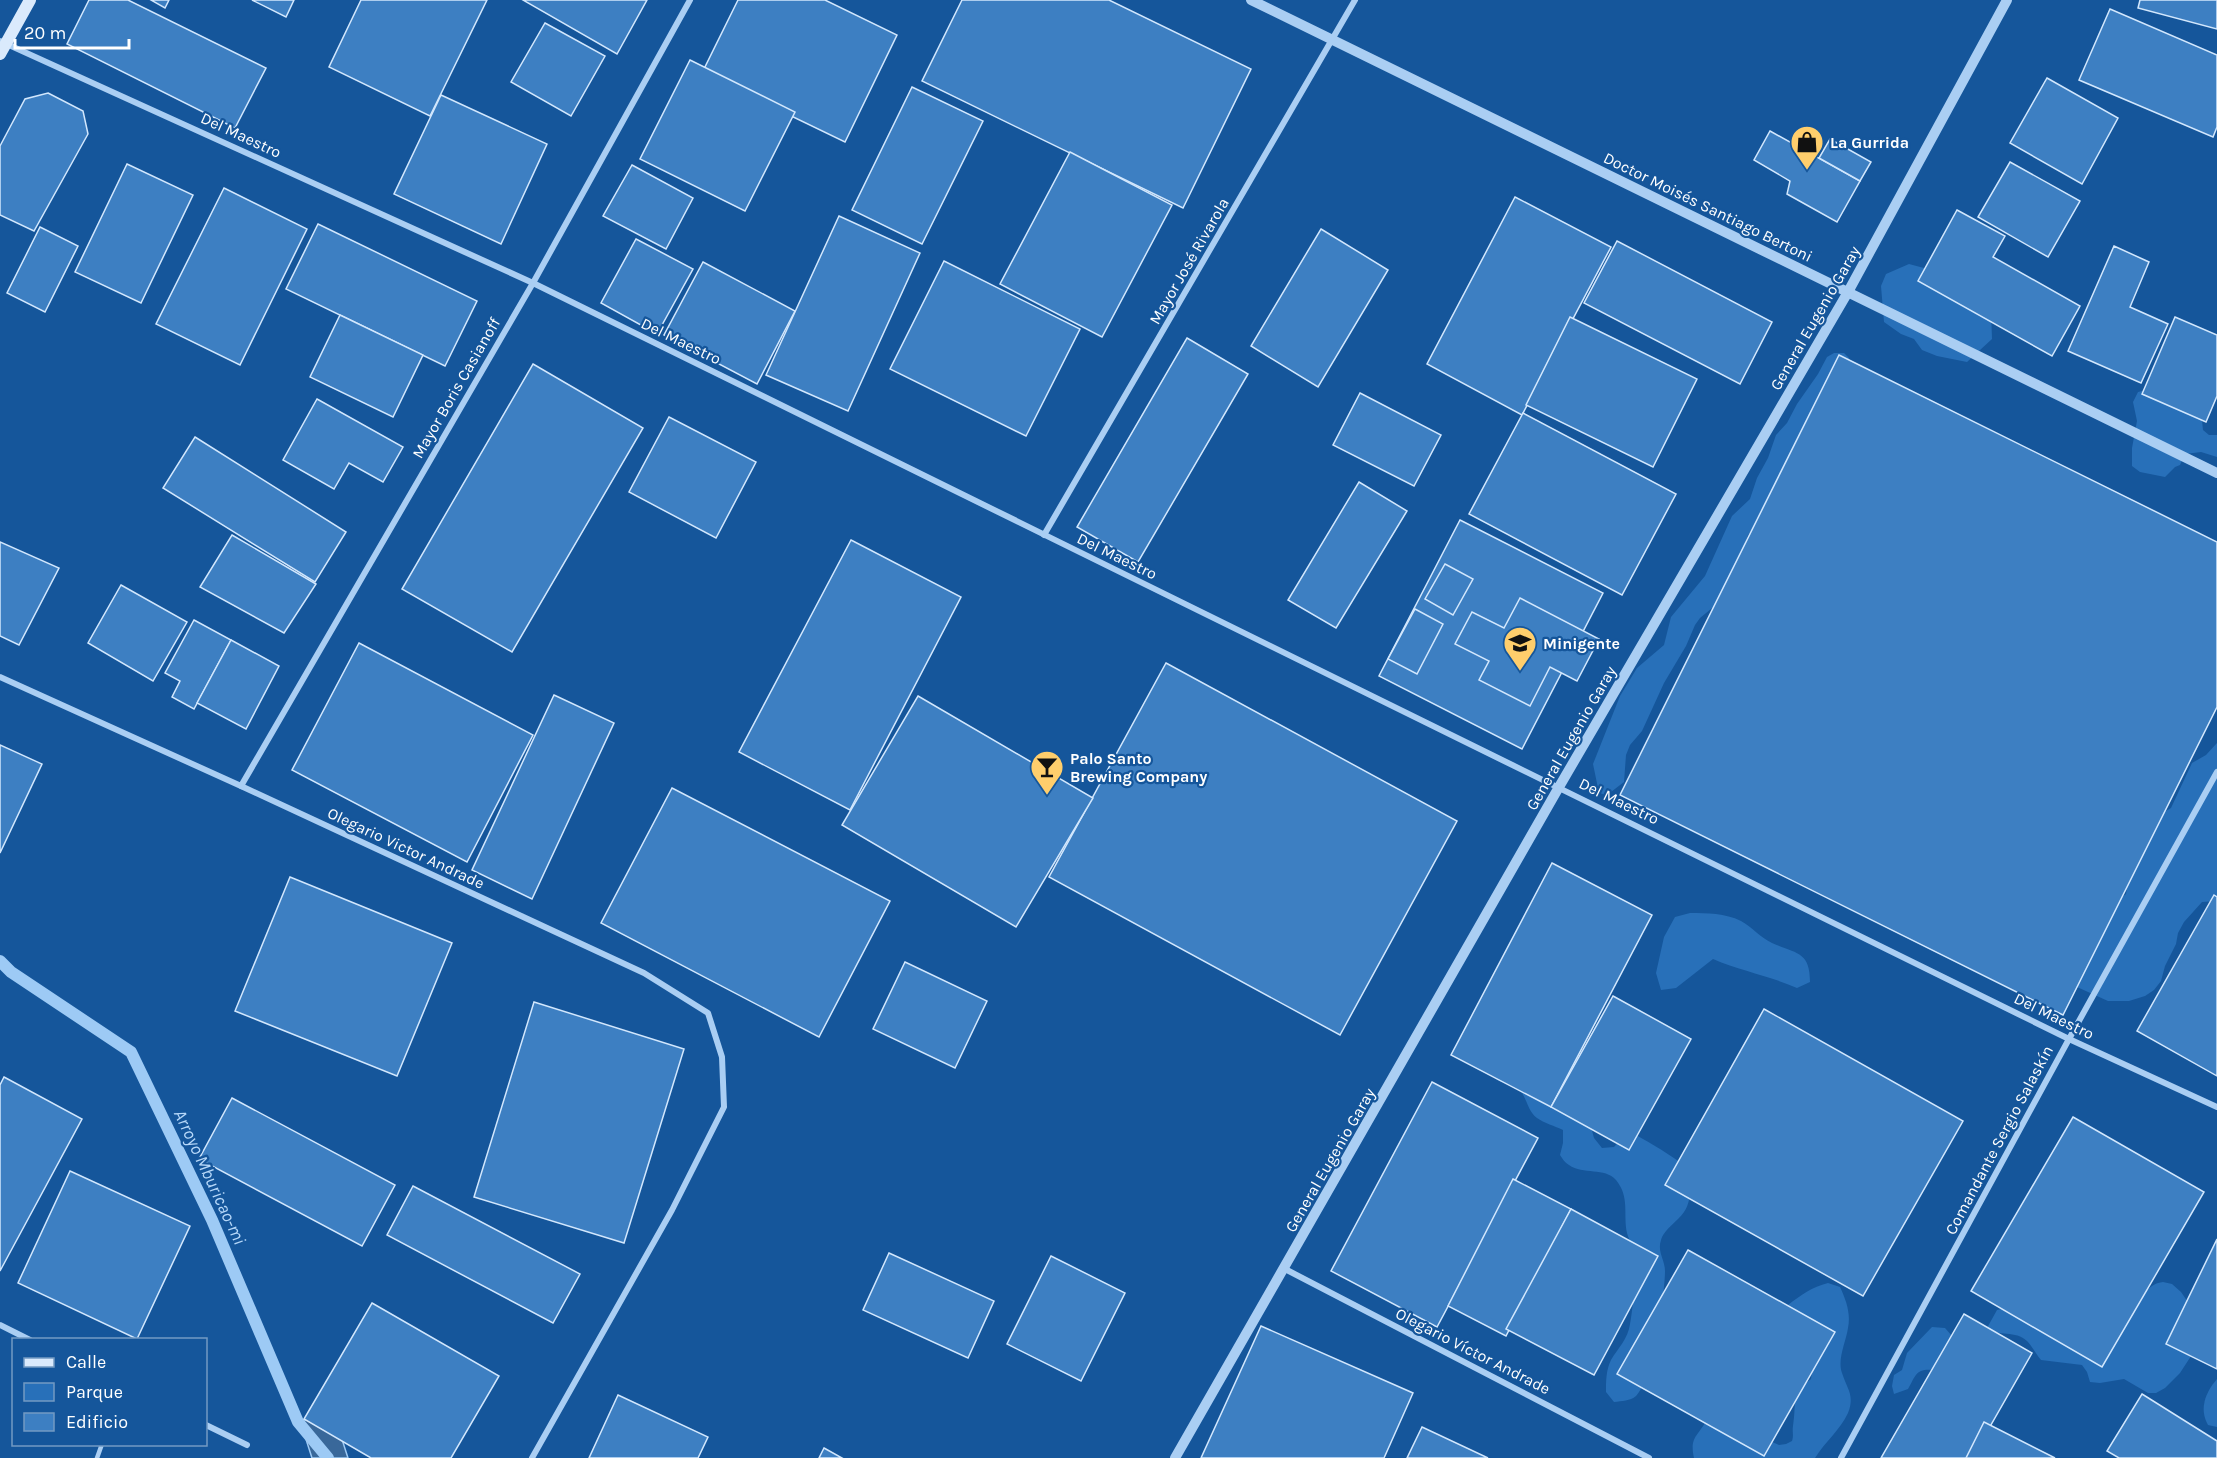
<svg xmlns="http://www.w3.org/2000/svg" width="2217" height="1458" font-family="Karla,sans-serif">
	<rect width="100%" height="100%" fill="#15569b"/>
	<!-- green -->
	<g fill="#2870b9">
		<path d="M1909,264L1924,268L1932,277L1991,311L1992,339L1967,362L1937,356L1922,350L1914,339L1901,334L1884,322L1881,286L1886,274Z"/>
		<path d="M1834,353H1844L1849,358V367L1757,523L1748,535L1732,580L1717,604L1700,618L1695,625L1686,646L1664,683L1642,731L1630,745L1626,755L1624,782L1607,795L1599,793L1593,764L1620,696L1637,668L1664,645L1671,617L1705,576L1732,516L1750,499L1757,478L1768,458L1776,435L1787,423L1797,404L1818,374L1827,357Z"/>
		<path d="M2150,389L2201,411L2203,430L2209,435H2217V457L2201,452L2185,454L2180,465L2175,467L2165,477L2140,472L2132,466V448L2137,421L2133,402L2138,392Z"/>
		<path d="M2217,743V901L2202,902L2184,922L2178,933L2176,944L2165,966L2161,981L2154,990L2145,996L2129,1001H2108L2077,987L2099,916L2126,894L2128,882L2159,815L2171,808L2192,763L2206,755Z"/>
		<path d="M1690,913C1707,913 1725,913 1741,921C1752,927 1761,938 1772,943C1796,954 1810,951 1810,982L1797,988C1770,976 1741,971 1713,959L1676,988L1661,990L1656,973L1664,937L1675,917Z"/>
		<path d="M1549,1066L1574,1073L1587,1112L1594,1138L1602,1148L1614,1147L1622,1138L1634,1134C1653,1144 1670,1155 1687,1167C1690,1187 1694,1204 1678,1219C1672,1225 1663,1232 1661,1240C1657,1252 1665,1260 1665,1271C1665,1294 1652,1382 1636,1396C1630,1401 1622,1401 1614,1402L1606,1392C1606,1381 1606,1370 1611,1360C1618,1348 1628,1339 1630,1324C1634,1303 1636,1267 1632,1246C1631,1242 1628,1238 1627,1233C1623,1214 1630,1197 1616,1180C1605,1167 1583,1175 1569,1165C1565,1163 1562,1158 1560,1155L1563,1143V1130C1555,1126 1544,1123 1537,1118C1526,1110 1527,1093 1515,1086C1506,1080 1495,1085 1492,1072Z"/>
		<path d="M2163,1282L2172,1284L2181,1292L2192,1308L2193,1353L2180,1373L2165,1388L2156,1393H2148L2124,1379L2100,1383L2090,1382L2087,1372L2082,1365L2041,1360C2036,1354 2032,1346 2027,1341C2016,1330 1998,1337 1987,1328L1997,1310C2042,1300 2089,1303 2135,1296C2148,1294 2148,1284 2163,1282Z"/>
		<path d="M1828,1283L1840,1287C1846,1300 1851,1313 1848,1328C1846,1342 1837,1359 1842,1373C1847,1389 1855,1395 1848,1413C1840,1430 1825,1442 1815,1458H1694C1689,1436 1699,1436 1707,1419L1761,1437L1779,1445L1786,1444L1792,1441C1794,1435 1792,1432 1793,1426C1797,1401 1790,1396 1811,1379L1813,1363L1788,1322V1305C1801,1295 1812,1287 1828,1283Z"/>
		<path d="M1932,1327L1945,1328L1952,1336L1934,1370C1916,1368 1916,1375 1908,1389L1894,1394L1892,1386L1894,1375L1902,1370L1907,1353Z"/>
		<path d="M2217,1379V1427L2208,1425C2199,1409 2205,1393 2217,1379Z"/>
	</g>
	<!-- water -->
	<path fill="#39689a" stroke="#9dcaf5" stroke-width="1.5" d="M303,1420H310L339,1430L348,1458H312L303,1430Z"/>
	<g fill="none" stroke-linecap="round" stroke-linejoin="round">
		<!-- stream -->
		<path stroke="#9dcaf5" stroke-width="12" d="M0,961L11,972L131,1052L212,1220L298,1422L328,1458"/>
	</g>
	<!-- building -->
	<g fill="#3d7fc2" stroke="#d2e7fd" stroke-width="1.5">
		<path d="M89,0H128L266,68L235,128L67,44Z"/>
		<path d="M151,0H169L165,8Z"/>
		<path d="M252,0H294L286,17Z"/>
		<path d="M361,0H487L430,116L329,67Z"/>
		<path d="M523,0H647L617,54Z"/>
		<path d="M738,0H825L897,35L845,142L702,73Z"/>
		<path d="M962,0H1109L1251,69L1183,208L922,81Z"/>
		<path d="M2140,0H2217V29L2138,8Z"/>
		<path d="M2110,9L2217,55V127L2213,137L2079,80Z"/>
		<path d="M545,23L605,56L571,116L511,82Z"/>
		<path d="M690,60L795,112L745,211L640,159Z"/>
		<path d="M2047,78L2118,118L2082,184L2010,143Z"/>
		<path d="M912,87L983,121L922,244L852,210Z"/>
		<path d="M48,93L83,111L88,134L34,231L0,215V146L25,99Z"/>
		<path d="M441,95L547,144L501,244L394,194Z"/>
		<path d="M1770,131L1860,181L1837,222L1787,194L1790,181L1754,160Z"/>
		<path d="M1830,139L1871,162L1860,181L1819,158Z"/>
		<path d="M1070,152L1172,205L1102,337L1000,284Z"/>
		<path d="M2010,162L2080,201L2048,257L1978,217Z"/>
		<path d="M127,164L193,195L141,303L75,272Z"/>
		<path d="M632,165L693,198L666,249L603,216Z"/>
		<path d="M224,188L307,229L240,365L156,324Z"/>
		<path d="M1515,197L1611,247L1522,415L1427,364Z"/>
		<path d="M1957,210L2005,236L1993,257L2080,306L2052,356L1918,281Z"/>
		<path d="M839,216L920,253L848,411L766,375Z"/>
		<path d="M318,224L477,301L445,366L286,289Z"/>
		<path d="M40,227L78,246L45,312L7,293Z"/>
		<path d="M1321,229L1388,270L1318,387L1251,346Z"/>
		<path d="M636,239L693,269L657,334L601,303Z"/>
		<path d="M1617,241L1772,322L1740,384L1584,303Z"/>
		<path d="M2114,246L2149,262L2130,307L2168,324L2141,383L2068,351Z"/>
		<path d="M944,261L1080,329L1026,436L890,369Z"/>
		<path d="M703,262L795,311L757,384L664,335Z"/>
		<path d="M340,315L423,355L393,417L310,377Z"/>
		<path d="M1570,317L1697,379L1653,467L1526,405Z"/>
		<path d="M2175,317L2217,335V396L2206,422L2142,394Z"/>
		<path d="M1187,338L1248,374L1138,562L1077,527Z"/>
		<path d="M1839,355L2217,542V707L2063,1015L1620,795Z"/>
		<path d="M533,364L643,428L512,652L402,589Z"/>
		<path d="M1360,393L1441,435L1414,486L1333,445Z"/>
		<path d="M317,399L403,447L383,482L349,463L334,489L283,460Z"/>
		<path d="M1523,413L1676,494L1622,595L1469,514Z"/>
		<path d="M669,417L756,462L716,538L629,492Z"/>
		<path d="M195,437L346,532L315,582L163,488Z"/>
		<path d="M1359,482L1407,511L1336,628L1288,600Z"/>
		<path d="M1460,520L1603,593L1522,749L1379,676Z"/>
		<path d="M232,535L316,584L284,633L200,587Z"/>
		<path d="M851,540L961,597L850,810L739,752Z"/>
		<path d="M0,542L59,568L19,645L0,636Z"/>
		<path d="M1445,564L1473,579L1453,615L1425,599Z"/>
		<path d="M121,585L187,622L153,681L88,643Z"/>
		<path d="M1520,598L1599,639L1577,681L1550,667L1530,706L1479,680L1489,661L1455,644L1472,612L1504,628Z"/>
		<path d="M1415,609L1443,624L1417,674L1388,659Z"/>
		<path d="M194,620L231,640L194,709L172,697L180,681L165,673Z"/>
		<path d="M231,640L279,666L246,729L197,703Z"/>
		<path d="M359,643L533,735L467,862L292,770Z"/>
		<path d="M1166,663L1457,821L1340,1035L1049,877Z"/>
		<path d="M554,695L614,723L532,899L472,870Z"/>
		<path d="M918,696L1093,798L1016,927L842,825Z"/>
		<path d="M0,745L42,764L0,853Z"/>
		<path d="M672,788L890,901L819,1037L601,923Z"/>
		<path d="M1552,863L1652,915L1551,1107L1451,1055Z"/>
		<path d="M290,877L452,943L397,1076L235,1011Z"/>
		<path d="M2214,895L2217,897V1076L2137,1031Z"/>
		<path d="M905,962L987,1001L955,1068L873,1029Z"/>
		<path d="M1613,996L1691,1039L1629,1150L1551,1107Z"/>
		<path d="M534,1002L684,1049L624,1243L474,1197Z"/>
		<path d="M1764,1009L1963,1121L1863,1296L1665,1185Z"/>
		<path d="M4,1077L82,1119L0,1271V1085Z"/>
		<path d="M1432,1082L1538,1138L1437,1327L1331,1271Z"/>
		<path d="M232,1098L395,1185L362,1246L199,1159Z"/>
		<path d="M2073,1117L2204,1192L2102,1367L1971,1291Z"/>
		<path d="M70,1171L190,1226L137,1339L18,1283Z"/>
		<path d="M1513,1179L1571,1209L1506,1336L1448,1306Z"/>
		<path d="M413,1186L580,1274L553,1323L387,1235Z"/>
		<path d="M1571,1209L1658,1256L1594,1375L1506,1329Z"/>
		<path d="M2217,1239V1369L2166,1344Z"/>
		<path d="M1688,1250L1835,1332L1764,1456L1617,1374Z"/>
		<path d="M889,1253L994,1301L968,1358L863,1310Z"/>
		<path d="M1051,1256L1125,1293L1081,1381L1007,1344Z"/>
		<path d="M372,1303L499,1376L451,1458H371L304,1419Z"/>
		<path d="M1964,1314L2032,1353L1972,1458H1881Z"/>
		<path d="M1261,1326L1413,1393L1384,1458H1201Z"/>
		<path d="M2142,1394L2217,1441V1458H2119L2107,1451Z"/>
		<path d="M618,1395L708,1437L698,1458H589Z"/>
		<path d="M1984,1422L2055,1458H1966Z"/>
		<path d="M1422,1427L1488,1458H1407Z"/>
		<path d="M824,1448L842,1458H819Z"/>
	</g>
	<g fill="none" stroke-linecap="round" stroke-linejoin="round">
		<!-- service -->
		<path stroke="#aacef3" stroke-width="4.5" d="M97,1458L102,1444"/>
		<!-- minor -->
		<g stroke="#aacef3" stroke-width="6">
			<path d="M0,41L533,283L2069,1039L2217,1107"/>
			<path d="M1044,535L1355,0"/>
			<path d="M0,677L241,786L644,973L708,1013L722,1057L724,1107L672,1210L532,1458"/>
			<path d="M241,786L533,283L690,0"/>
			<path d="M1285,1269L1649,1458"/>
			<path d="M0,1325L30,1340"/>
			<path d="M206,1425L247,1445"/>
			<path d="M1841,1458L2069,1039L2217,772"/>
		</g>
		<!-- tertiary -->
		<g stroke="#aacef3" stroke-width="10">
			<path d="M1251,0L2217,473"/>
			<path d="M1175,1458L1559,787L1848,292L2007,0"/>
		</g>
		<!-- secondary -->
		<path stroke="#daeafc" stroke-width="12" d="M0,54L30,0"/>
	</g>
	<!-- icons -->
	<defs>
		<g id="shop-pin" transform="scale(1.725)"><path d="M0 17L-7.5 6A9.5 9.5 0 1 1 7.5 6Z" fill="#ffce6c" stroke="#15569b"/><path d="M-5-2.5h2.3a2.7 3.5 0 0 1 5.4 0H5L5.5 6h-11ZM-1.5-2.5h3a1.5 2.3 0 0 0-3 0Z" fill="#111"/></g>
		<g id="school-pin" transform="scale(1.725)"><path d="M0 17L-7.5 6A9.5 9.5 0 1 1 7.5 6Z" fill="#ffce6c" stroke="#15569b"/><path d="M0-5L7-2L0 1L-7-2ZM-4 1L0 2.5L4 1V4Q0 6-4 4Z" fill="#111"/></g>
		<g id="bar-pin" transform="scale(1.725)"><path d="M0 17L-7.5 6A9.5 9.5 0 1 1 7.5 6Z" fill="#ffce6c" stroke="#15569b"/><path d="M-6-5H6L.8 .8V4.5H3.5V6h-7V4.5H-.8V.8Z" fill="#111"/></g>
	</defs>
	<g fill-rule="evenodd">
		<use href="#shop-pin" x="1807" y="142"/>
		<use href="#school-pin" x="1520" y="643"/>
		<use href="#bar-pin" x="1047" y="767"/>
	</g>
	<g text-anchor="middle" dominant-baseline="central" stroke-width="4.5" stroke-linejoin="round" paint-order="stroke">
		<!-- street labels -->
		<g font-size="16" fill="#fff" stroke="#15569b">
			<text transform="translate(241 135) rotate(25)">Del Maestro</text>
			<text transform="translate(1708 207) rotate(26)">Doctor Moisés Santiago Bertoni</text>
			<text transform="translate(1189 261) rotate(-60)">Mayor José Rivarola</text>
			<text transform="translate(1815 318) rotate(-60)">General Eugenio Garay</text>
			<text transform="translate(681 341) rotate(26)">Del Maestro</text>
			<text transform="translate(456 388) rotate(-60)">Mayor Boris Casianoff</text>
			<text transform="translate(1117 556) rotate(26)">Del Maestro</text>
			<text transform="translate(1571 738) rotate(-60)">General Eugenio Garay</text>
			<text transform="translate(1619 801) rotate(26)">Del Maestro</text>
			<text transform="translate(406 848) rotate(25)">Olegario Victor Andrade</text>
			<text transform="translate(2054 1016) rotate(26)">Del Maestro</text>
			<text transform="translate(1999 1140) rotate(-62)">Comandante Sergio Salaskín</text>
			<text transform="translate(1330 1160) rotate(-60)">General Eugenio Garay</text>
			<text transform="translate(1473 1351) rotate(27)">Olegario Víctor Andrade</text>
		</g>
		<!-- poi labels -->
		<g font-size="16" font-weight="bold" fill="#fff" stroke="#15569b" text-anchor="start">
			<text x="1830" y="142">La Gurrida</text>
			<text x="1543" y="643">Minigente</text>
			<text x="1070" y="758">Palo Santo<tspan x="1070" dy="18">Brewing Company</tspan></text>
		</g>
		<!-- water labels -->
		<g font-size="18" font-style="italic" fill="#b7d8f9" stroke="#15569b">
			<text transform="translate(210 1177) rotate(65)">Arroyo Mburicao-mi</text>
		</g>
	</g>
	<!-- legend -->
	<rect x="12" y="1338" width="195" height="108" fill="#15569b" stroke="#739ac3" stroke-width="1.5"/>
	<rect x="24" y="1358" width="30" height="9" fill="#daeafc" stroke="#739ac3" stroke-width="1.5"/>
	<text x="66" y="1368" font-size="18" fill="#ffffff">Calle</text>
	<rect x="24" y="1383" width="30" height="18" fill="#2870b9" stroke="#739ac3" stroke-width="1.5"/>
	<text x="66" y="1398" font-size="18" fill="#ffffff">Parque</text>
	<rect x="24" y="1413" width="30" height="18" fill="#3d7fc2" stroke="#739ac3" stroke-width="1.5"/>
	<text x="66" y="1428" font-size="18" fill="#ffffff">Edificio</text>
	<!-- scale -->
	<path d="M15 39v9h114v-9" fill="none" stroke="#ffffff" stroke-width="3"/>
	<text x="24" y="39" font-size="18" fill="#ffffff" stroke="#15569b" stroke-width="4.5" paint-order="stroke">20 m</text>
</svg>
